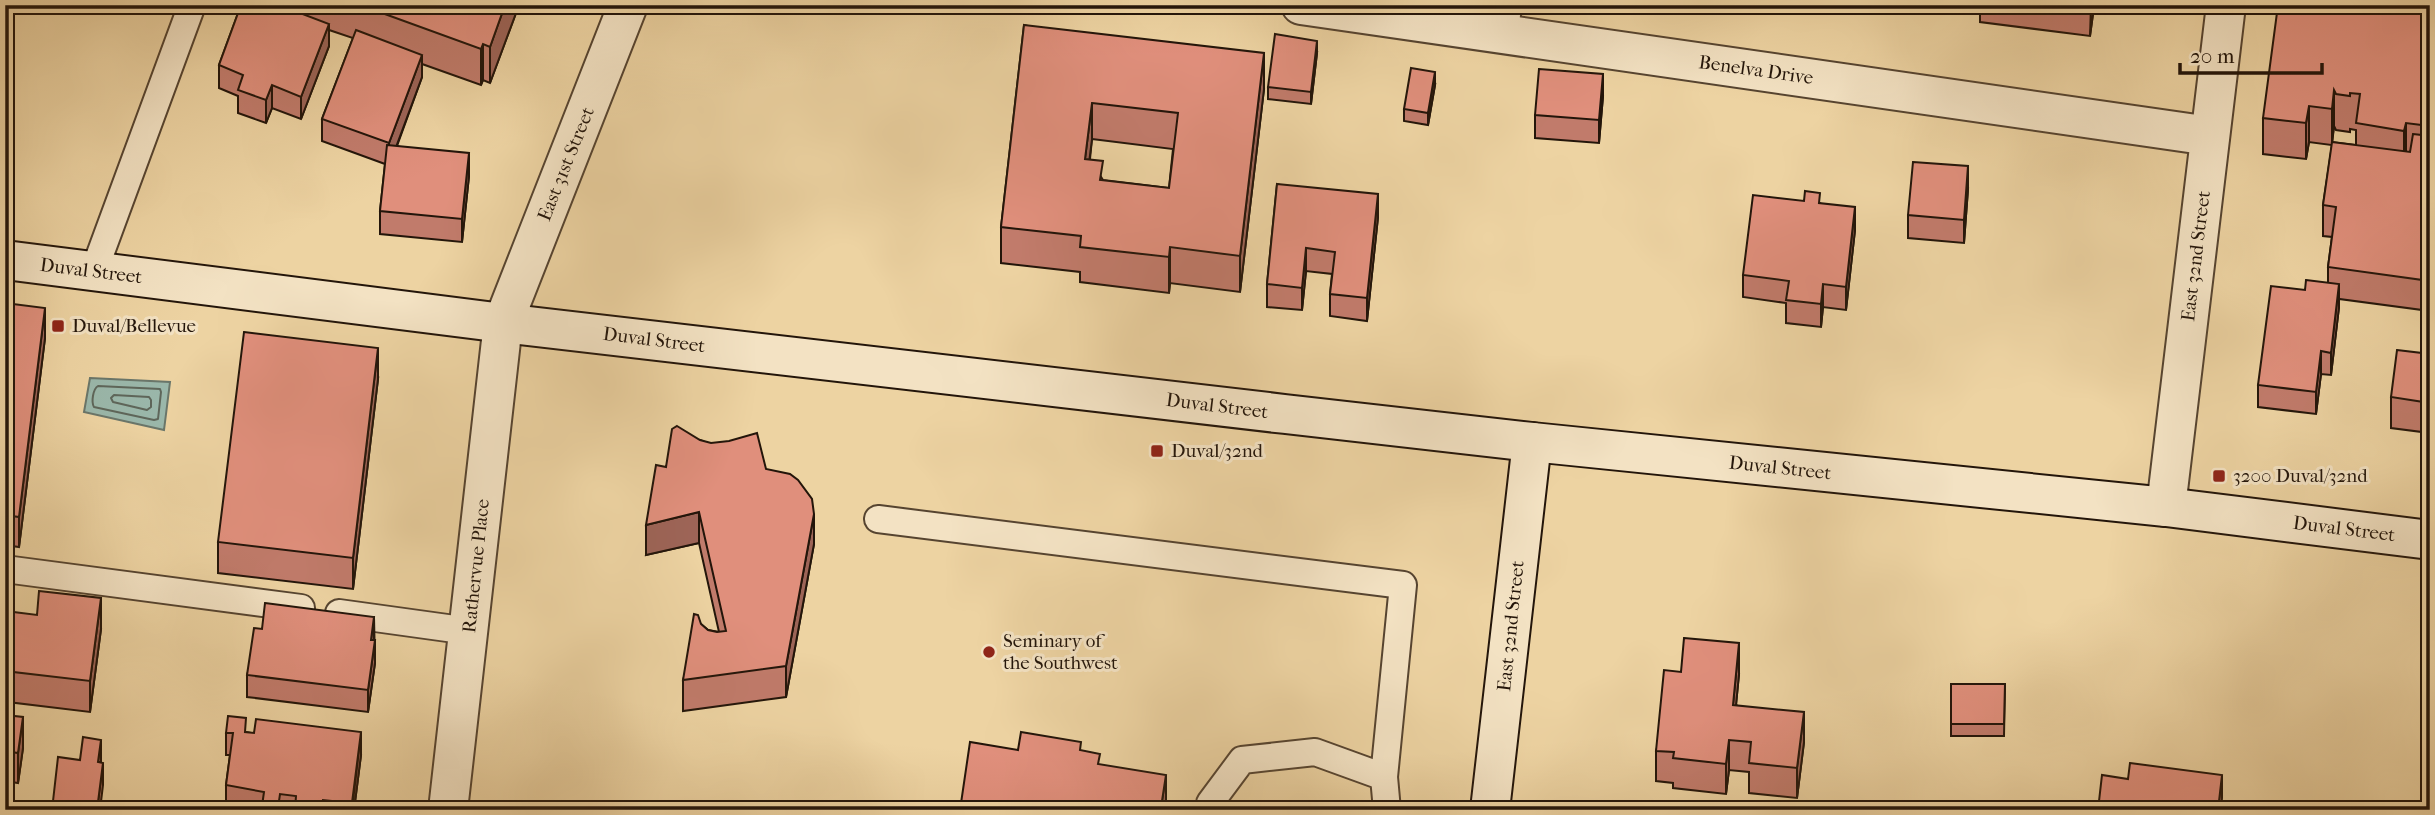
<svg xmlns="http://www.w3.org/2000/svg" width="2435" height="815" font-family="'IM FELL French Canon',serif">
	<rect width="100%" height="100%" fill="#edd3a2"/>
	<filter id="stains"><feTurbulence type="fractalNoise" baseFrequency=".00286" numOctaves="4"/><feColorMatrix values="0 0 0 0 .2 0 0 0 0 .09 0 0 0 0 .02 0 0 0 .5 -.17"/></filter>
	<radialGradient id="worn" r=".72"><stop offset=".6" stop-color="#630" stop-opacity="0"/><stop offset="1" stop-color="#630" stop-opacity=".3"/></radialGradient>
	<!-- water -->
	<path fill="#9ab7aa" stroke="#6a766a" stroke-width="2" d="M90,378L170,382L164,430L84,412Z"/>
	<g fill="none" stroke-linecap="round" stroke-linejoin="round">
		<!-- shore -->
		<g stroke="#5e665a" stroke-width="2">
			<path d="M98,386L160,389L161,392L158,419L154,420L94,407C91,402 93,389 98,386Z"/>
			<path d="M114,395L149,397L151,400V407L147,410L113,402L111,398Z"/>
		</g>
		<!-- lane casing -->
		<g stroke="#564430" stroke-width="30">
			<g id="lane">
				<path d="M1505,34L1508,5"/>
				<path d="M94,271L192,5"/>
				<path d="M878,519L1403,585L1384,777"/>
				<path d="M5,569L301,608"/>
				<path d="M339,613L469,631"/>
				<path d="M1210,810V803L1242,760L1315,752L1384,777L1387,810"/>
			</g>
		</g>
		<!-- street casing -->
		<g stroke="#564430" stroke-width="42">
			<g id="street">
				<path d="M1301,5L2210,136"/>
				<path d="M2166,507L2226,5"/>
				<path d="M448,810L503,323L628,5"/>
			</g>
		</g>
		<!-- secondary casing -->
		<g stroke="#23150a" stroke-width="42">
			<g id="secondary">
				<path d="M5,260L503,323L1285,414L1532,442L2166,507L2430,540"/>
				<path d="M1490,810L1532,442"/>
			</g>
		</g>
		<!-- lane -->
		<use href="#lane" stroke="#f3e2c3" stroke-width="26"/>
		<!-- street -->
		<use href="#street" stroke="#f3e2c3" stroke-width="38"/>
		<!-- secondary -->
		<use href="#secondary" stroke="#f3e2c3" stroke-width="38"/>
	</g>
	<!-- wall -->
	<g fill="#c17b6b" stroke="#23150a" stroke-width="2" fill-rule="evenodd">
		<path d="M241,5H519L490,83L483,80L481,85L422,64V77L397,146L469,176L462,242L380,234V211L385,164L322,141V119L353,38L329,30V46L301,119L272,108L266,123L238,113V96L219,88V65Z"/>
		<path d="M1980,5H2093V14L2090,36L1980,22Z"/>
		<path d="M2430,5V311L2339,299V307L2331,375L2321,374L2316,414L2258,407V385L2305,290L2328,283V267L2332,237L2323,236V205L2332,145L2309,142L2306,159L2263,154V118ZM2334,126L2336,130L2350,132V129L2356,130V145L2332,142Z"/>
		<path d="M1024,25L1264,89L1240,292L1170,283L1169,293L1080,282V272L1001,263V227ZM1092,139L1173,149L1169,188L1103,180L1090,159Z"/>
		<path d="M1317,53L1311,104L1268,99V87Z"/>
		<path d="M1435,85L1428,125L1404,121V109Z"/>
		<path d="M1603,96L1599,143L1535,138V115Z"/>
		<path d="M1277,184L1378,217L1367,321L1330,316V294L1332,274L1306,271L1302,310L1267,307V284Z"/>
		<path d="M1968,189L1964,243L1908,238V215Z"/>
		<path d="M1820,203L1855,230L1846,310L1823,307L1821,327L1786,323V303L1743,297V275Z"/>
		<path d="M5,303L45,338L19,547L5,545Z"/>
		<path d="M2430,354V433L2391,428V397Z"/>
		<path d="M378,379L353,589L218,573V542Z"/>
		<path d="M700,440L766,469L814,544L786,697L683,711V680L701,624L708,630L719,632L699,543L646,555L666,467Z"/>
		<path d="M5,611L101,629L90,712L7,702V716L23,748L18,783L5,781Z"/>
		<path d="M374,617L375,663L368,712L247,697V675L262,629Z"/>
		<path d="M1681,672L1739,674L1736,705L1804,742L1797,798L1749,793V772L1729,770L1726,794L1673,788V783L1656,781V751Z"/>
		<path d="M1951,684H2005L2004,736H1951Z"/>
		<path d="M246,732L361,755L354,810H239L226,807V785L230,755H226V733Z"/>
	</g>
	<!-- shaded-wall -->
	<g fill="#9d6457" stroke="#23150a" stroke-width="2">
		<path d="M505,5H519L490,83V47Z"/>
		<path d="M2091,5H2093V14L2090,36Z"/>
		<path d="M329,24V46L301,119V97Z"/>
		<path d="M1317,41V53L1311,104V92Z"/>
		<path d="M483,44V80L481,85V49Z"/>
		<path d="M1264,53V89L1240,292V256Z"/>
		<path d="M422,55V77L389,166V143Z"/>
		<path d="M1435,72V85L1428,125V113Z"/>
		<path d="M1603,74V96L1599,143V120Z"/>
		<path d="M272,85V108L266,123V100Z"/>
		<path d="M2334,90V126L2332,145V109Z"/>
		<path d="M1092,103V139L1085,195V159Z"/>
		<path d="M2309,106V142L2306,159V123Z"/>
		<path d="M2406,123V159L2404,167V131Z"/>
		<path d="M469,153V176L462,242V219Z"/>
		<path d="M1968,166V189L1964,243V220Z"/>
		<path d="M1378,194V217L1367,321V298Z"/>
		<path d="M1855,207V230L1846,310V287Z"/>
		<path d="M1170,247V283L1169,293V257Z"/>
		<path d="M1306,248V271L1302,310V288Z"/>
		<path d="M1823,284V307L1821,327V304Z"/>
		<path d="M2339,284V307L2331,375V353Z"/>
		<path d="M45,308V338L19,547V517Z"/>
		<path d="M378,348V379L353,589V558Z"/>
		<path d="M2321,351V374L2316,414V392Z"/>
		<path d="M699,512V543L646,555V525Z"/>
		<path d="M814,514V544L786,697V666Z"/>
		<path d="M101,598V629L90,712V681Z"/>
		<path d="M374,617V640H371Z"/>
		<path d="M375,640V663L368,712V690Z"/>
		<path d="M1739,643V674L1733,736V705Z"/>
		<path d="M7,683V714L5,730V700Z"/>
		<path d="M1804,712V742L1797,798V768Z"/>
		<path d="M23,717V748L18,783V753Z"/>
		<path d="M361,732V755L354,810H352Z"/>
		<path d="M101,740V762H98Z"/>
		<path d="M1729,740V770L1726,794V764Z"/>
		<path d="M103,763V785L100,810H97Z"/>
		<path d="M1166,775V806L1162,801Z"/>
		<path d="M2222,775V798L2221,810H2218Z"/>
	</g>
	<!-- building -->
	<g fill="#e08f7c" stroke="#23150a" stroke-width="2" fill-rule="evenodd">
		<path d="M241,5H279L329,24L301,97L272,85L266,100L238,90L243,75L219,65Z"/>
		<path d="M360,5H505L490,47L483,44L481,49Z"/>
		<path d="M2023,5H2091L2090,14Z"/>
		<path d="M2278,5H2430V126L2406,123L2404,131L2356,123L2360,94L2350,93V96L2336,94L2334,90L2332,109L2309,106L2306,123L2263,118Z"/>
		<path d="M1024,25L1264,53L1240,256L1170,247L1169,257L1080,247L1081,236L1001,227ZM1092,103L1178,113L1169,188L1100,180L1103,161L1085,159Z"/>
		<path d="M356,30L422,55L389,143L322,119Z"/>
		<path d="M1275,34L1317,41L1311,92L1268,87Z"/>
		<path d="M1411,68L1435,72L1428,113L1404,109Z"/>
		<path d="M1539,69L1603,74L1599,120L1535,115Z"/>
		<path d="M2413,134L2430,136V281L2328,267L2336,207L2323,205L2332,142L2410,152Z"/>
		<path d="M387,145L469,153L462,219L380,211Z"/>
		<path d="M1913,162L1968,166L1964,220L1908,215Z"/>
		<path d="M1277,184L1378,194L1367,298L1330,294L1335,252L1306,248L1302,288L1267,284Z"/>
		<path d="M1805,191L1820,193L1819,203L1855,207L1846,287L1823,284L1821,304L1786,300L1789,281L1743,275L1753,195L1804,201Z"/>
		<path d="M2306,280L2339,284L2331,353L2321,351L2316,392L2258,385L2271,286L2305,290Z"/>
		<path d="M5,303L45,308L19,517L5,515Z"/>
		<path d="M244,332L378,348L353,558L218,542Z"/>
		<path d="M2397,350L2430,354V403L2391,397Z"/>
		<path d="M677,426L700,440L711,443L729,441L757,433L766,469L790,474L798,480L812,499L814,514L786,666L683,680L694,614L698,615L701,624L708,630L717,632L726,631L699,512L646,525L656,465L666,467L672,429Z"/>
		<path d="M39,591L101,598L90,681L5,671V611L37,615Z"/>
		<path d="M265,603L374,617L371,640H375L368,690L247,675L254,628L262,629Z"/>
		<path d="M1684,638L1739,643L1733,705L1804,712L1797,768L1749,763L1751,742L1729,740L1726,764L1673,758L1674,752L1656,751L1664,670L1681,672Z"/>
		<path d="M5,683H7L5,700Z"/>
		<path d="M1951,684H2005L2004,724H1951Z"/>
		<path d="M5,715L23,717L18,753L5,751Z"/>
		<path d="M228,716L246,718L245,732L254,733L256,719L361,732L352,803L323,800L322,810H295L296,796L280,794L278,808L262,806L264,792L226,785L233,733H226Z"/>
		<path d="M1021,732L1081,742L1080,750L1100,754L1098,764L1166,775L1162,801L1190,806L1189,810H960L970,742L1018,750Z"/>
		<path d="M83,737L101,740L98,762L103,763L97,810H52L58,757L80,760Z"/>
		<path d="M2130,763L2222,775L2218,810H2098L2102,775L2128,779Z"/>
		<path d="M572,805L622,810H572Z"/>
	</g>
	<!-- markers -->
	<g fill="#8f2418" stroke="#f3e2c3" stroke-width="2.5">
		<rect x="51" y="319" width="14" height="14" rx="3.5"/>
		<rect x="1150" y="444" width="14" height="14" rx="3.5"/>
		<rect x="2212" y="469" width="14" height="14" rx="3.5"/>
		<circle cx="989" cy="652" r="7"/>
	</g>
	<g text-anchor="middle" dominant-baseline="central" stroke-width="6" stroke-linejoin="round" paint-order="stroke">
		<!-- street labels -->
		<g font-size="19" fill="#23150a" stroke="#f3e2c3">
			<text transform="translate(1756 70) rotate(8)">Benelva Drive</text>
			<text transform="translate(566 164) rotate(-68)">East 31st Street</text>
			<text transform="translate(2196 256) rotate(-83)">East 32nd Street</text>
			<text transform="translate(91 271) rotate(7)">Duval Street</text>
			<text transform="translate(654 340) rotate(7)">Duval Street</text>
			<text transform="translate(1217 406) rotate(7)">Duval Street</text>
			<text transform="translate(1780 468) rotate(6)">Duval Street</text>
			<text transform="translate(2344 529) rotate(7)">Duval Street</text>
			<text transform="translate(476 566) rotate(-84)">Rathervue Place</text>
			<text transform="translate(1511 626) rotate(-84)">East 32nd Street</text>
		</g>
		<!-- poi labels -->
		<g font-size="19" fill="#23150a" stroke="#f3e2c3" text-anchor="start">
			<text x="72" y="326">Duval/Bellevue</text>
			<text x="1171" y="451">Duval/32nd</text>
			<text x="2233" y="476">3200 Duval/32nd</text>
			<text x="1003" y="641">Seminary of<tspan x="1003" dy="22">the Southwest</tspan></text>
		</g>
	</g>
	<!-- margin -->
	<rect width="2435" height="815" fill="none" stroke="#edd3a2" stroke-width="28"/>
	<rect x="7" y="7" width="2421" height="801" fill="none" stroke="#23150a" stroke-width="3.5"/>
	<rect x="14" y="14" width="2407" height="787" fill="none" stroke="#23150a" stroke-width="2"/>
	<!-- scale -->
	<path d="M2180 63v10h142v-10" fill="none" stroke="#23150a" stroke-width="3.5"/>
	<text x="2190" y="63" font-size="21" fill="#23150a" stroke="#f3e2c3" stroke-width="5" paint-order="stroke">20 m</text>
	<rect width="100%" height="100%" filter="url(#stains)"/>
	<rect width="100%" height="100%" fill="url(#worn)"/>
</svg>
